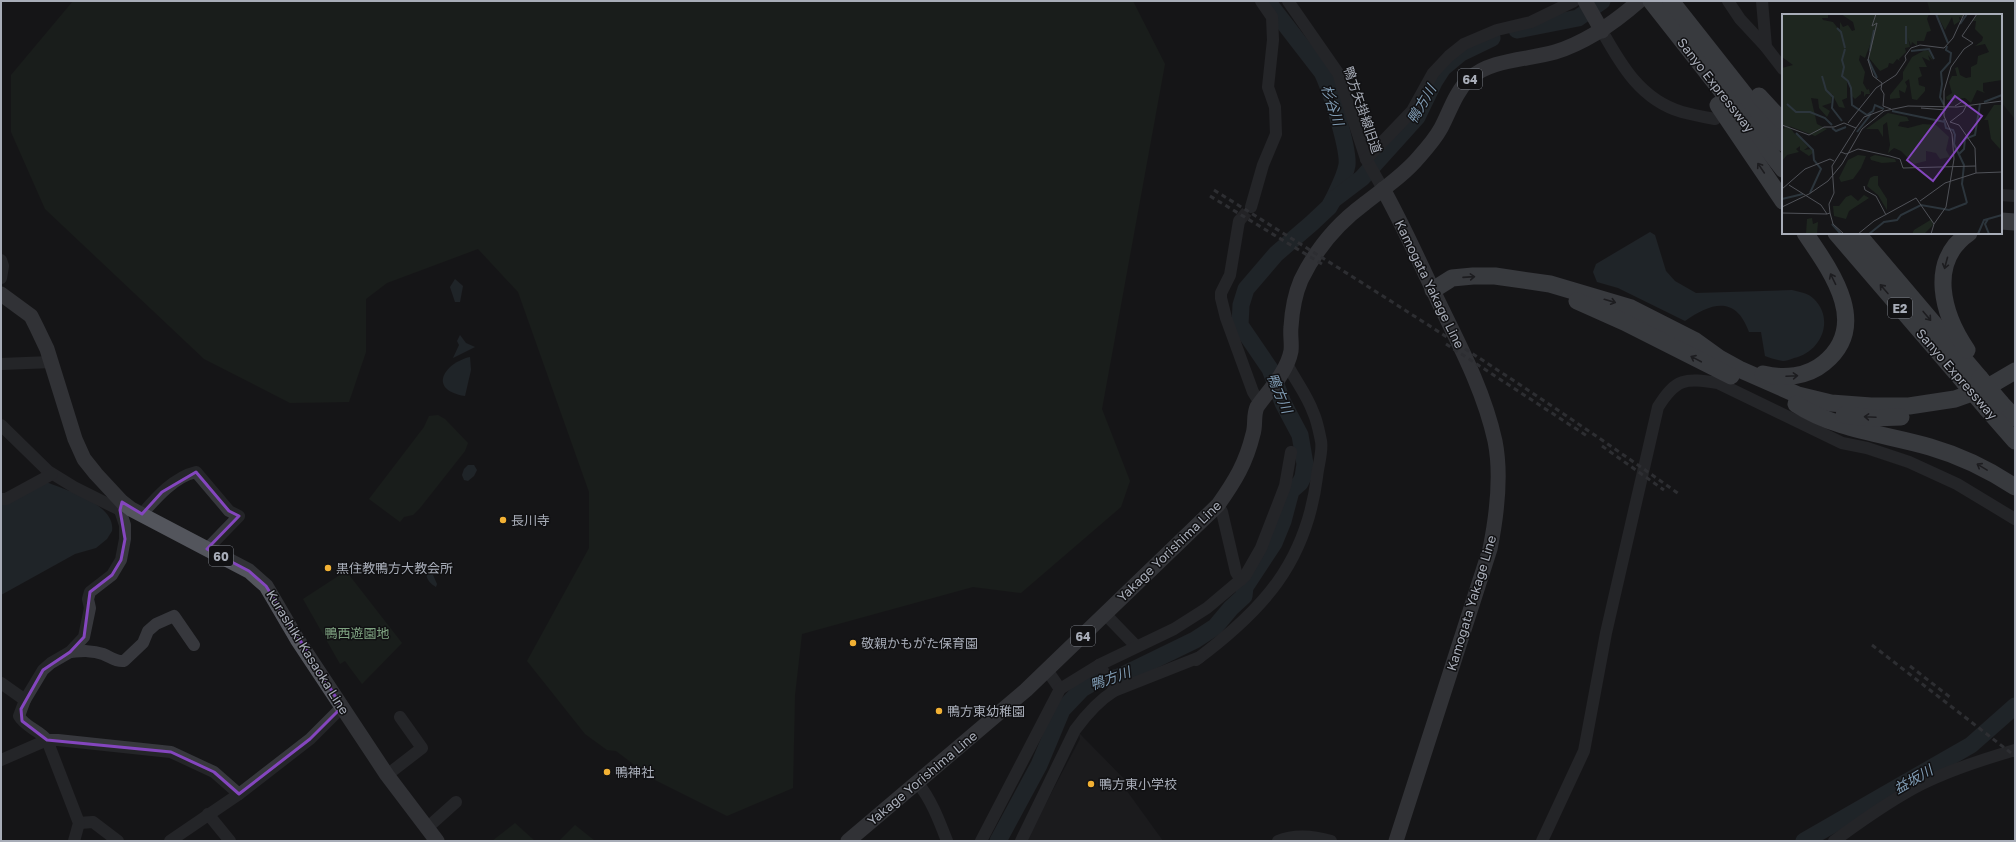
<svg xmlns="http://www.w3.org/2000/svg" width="2016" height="842" font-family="'Golos Text','Noto Sans JP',sans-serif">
	<rect width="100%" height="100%" fill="#161618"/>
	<!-- built -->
	<path fill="#222225" d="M1079,733L1127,782L1124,787L1163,841H1026L1080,739Z"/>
	<!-- green -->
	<g fill="#1e261f">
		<path d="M73,1H1133L1165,64L1102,409L1130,481L1121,507L1021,593L973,587L802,634L795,695L793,788L727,816L653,779L616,751L607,750L585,734L527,661L589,548V492L518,292L478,249L387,283L366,299V352L349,402L290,403L204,359L45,209L11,132V75Z"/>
		<path d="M1927,1H2015V119L2001,102V15H1931Z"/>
		<path d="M438,415L445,419L468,443L465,451L420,508L413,515L404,517L400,522L369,499L424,427L429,416Z"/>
		<path d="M346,571L402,643L362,684L345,661L340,664L303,599Z"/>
		<path d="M515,823L535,841H492Z"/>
		<path d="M575,825L595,841H559Z"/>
	</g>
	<!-- water -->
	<g fill="#2c353c">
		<path d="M1650,232L1655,235L1666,271L1675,281L1696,293L1792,290C1800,292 1808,293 1814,299C1835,320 1821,352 1794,358C1791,359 1786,361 1783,361C1777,360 1770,358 1765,356L1761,332H1749C1736,296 1712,302 1685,321L1618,288L1597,282L1593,272L1596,264Z"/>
		<path d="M455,279L463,286L460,302H455L450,287Z"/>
		<path d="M460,335L466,343L475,347L453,358L459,345L457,341Z"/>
		<path d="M470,357L471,370L465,396C427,390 444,363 470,357Z"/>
		<path d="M468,465H474L477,470L474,476L468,481L464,480L462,475L464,469Z"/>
		<path d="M46,482C66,490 116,504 112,531L107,539L96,548L75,554L1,595V505Z"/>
		<path d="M431,564H435L436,567L433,575L437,584L436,587C426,581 423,573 431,564Z"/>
	</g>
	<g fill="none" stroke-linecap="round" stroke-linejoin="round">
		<!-- river -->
		<g stroke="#2c353c" stroke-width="17">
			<path d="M1267,1L1322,72C1330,88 1349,149 1347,165C1345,177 1338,189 1333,200"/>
			<path d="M1517,30L1578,18L1602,1"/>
			<path d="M998,841L1039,765L1062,710L1082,689L1094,682L1119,677L1195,640L1215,627L1231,608L1244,596L1245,587L1274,543L1283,521L1291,491L1300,483L1303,477L1305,464L1300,435L1283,403L1270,369L1240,325L1241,305L1246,289L1276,254L1312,223L1329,207L1333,200L1362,178L1417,117L1434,82L1443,68L1461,53L1492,38"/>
			<path d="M1804,841L1971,745L2015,706"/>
		</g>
		<!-- minor-tunnel -->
		<path stroke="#333438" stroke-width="12" stroke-dasharray="12 6" stroke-linecap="butt" d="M1239,221L1251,207"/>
		<!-- minor -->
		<g stroke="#37383d" stroke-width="12">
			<path d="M1288,1L1338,73L1366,159L1383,189"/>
			<path d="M1728,1L1740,19L1766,47"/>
			<path d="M1762,1L1766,47L1783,69"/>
			<path d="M1602,31C1621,65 1641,100 1682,112C1693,115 1704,117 1715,119"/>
			<path d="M1366,159L1412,111L1433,73L1449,56L1464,44L1497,30L1531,22L1574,1"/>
			<path d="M2001,195L2015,196"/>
			<path d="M1251,207L1263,165L1276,134L1275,107L1268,87L1273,40L1272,17L1261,1"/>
			<path d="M1239,221L1230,275L1221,293V298L1226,318L1253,392L1260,403"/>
			<path d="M1,260L3,266L1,278"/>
			<path d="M1,364L52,362"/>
			<path d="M1,425L48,471L74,487L120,510"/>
			<path d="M1,499H6L52,474"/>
			<path d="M1218,505L1222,512L1236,572L1241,580"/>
			<path d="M142,514C156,498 174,477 196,472L229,511L239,516L207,549"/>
			<path d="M1105,614L1136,646"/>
			<path d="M70,652C82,651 92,650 103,654C111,657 115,662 124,661L143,643L148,631L156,624L174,616L194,645"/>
			<path d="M1196,660C1263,610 1306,563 1317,477C1318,466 1323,451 1321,441C1319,431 1317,420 1313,412C1307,395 1295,380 1287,364"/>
			<path d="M1099,665L1113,686L1114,691"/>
			<path d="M1047,670L1060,689"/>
			<path d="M1,683L25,700"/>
			<path d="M1,760L47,740H58L171,752L214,772L239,794"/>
			<path d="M387,775L422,748L400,717"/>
			<path d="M917,782C931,799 939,820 947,841"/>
			<path d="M208,814L230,841"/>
			<path d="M79,823L93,822L118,841"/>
			<path d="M427,828L456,802"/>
			<path d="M74,841L79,823L47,740C39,730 25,727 19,716L25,700L43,670L51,663L70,652L84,637L90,608L88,599L90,592L112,575L121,560L125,539V525L120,510L122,502"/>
			<path d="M170,841L239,794L310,739L342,707"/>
			<path d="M981,841L1060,689L1099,665L1174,629L1207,608L1245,576L1261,548L1285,486L1291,452"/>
			<path d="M1021,841L1075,730C1086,715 1098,701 1114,691L1200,657L1197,659"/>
			<path d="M1278,841C1295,834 1314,836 1331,841"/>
			<path d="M1542,841L1584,751L1606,633L1658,407C1676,378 1685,378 1718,383L1842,443L1867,448L1909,462L1957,484L2015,519"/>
			<path d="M1834,841C1860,822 1894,798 1922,784C1952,769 1984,759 2015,750"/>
		</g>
		<!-- major -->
		<g stroke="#53555c" stroke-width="15">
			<path d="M1585,1L1602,31"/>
			<path d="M1383,189C1403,225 1420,263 1438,301C1460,346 1484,391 1495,441C1502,476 1497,514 1490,549L1396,841"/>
			<path d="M1,294L31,316L37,328L47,349L75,439L84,459L96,474L122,502L131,509L249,571L266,586L297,639L387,775L437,841"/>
			<path d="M848,841L1026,690L1218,505C1235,481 1246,463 1253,434C1256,425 1253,416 1257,407C1269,390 1287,372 1291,351C1292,343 1290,335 1291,327C1292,311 1295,294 1301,280C1316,249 1337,224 1364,204C1383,189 1404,175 1419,157C1427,148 1435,139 1441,128C1450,111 1455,93 1469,79C1490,59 1528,60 1555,52C1587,42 1614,23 1639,1"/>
		</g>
		<!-- highway -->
		<g stroke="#63666e" stroke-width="17">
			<path d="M1651,1L1783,169"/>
			<path d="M1671,1L1783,143"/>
			<path d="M1759,96L1783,122"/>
			<path d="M1718,105L1783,201"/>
			<path d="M2001,221L2015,222"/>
			<path d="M1836,233L1964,382"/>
			<path d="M1857,233L1980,378"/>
			<path d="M1433,290L1452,278L1473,276H1495L1550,284L1631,308L1694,340L1719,358L1739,369L1798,395L1831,403L1871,406H1909L1955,399L1986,388L2015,371"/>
			<path d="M1577,301L1624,322L1731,376"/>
			<path d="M1967,350C1943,315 1927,262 1969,233"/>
			<path d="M1763,374C1784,379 1807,377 1824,363C1871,325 1831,271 1805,233"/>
			<path d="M2001,403L2015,418"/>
			<path d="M1796,404C1836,430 1885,434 1930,447C1961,456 1988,469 2015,487"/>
			<path d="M1987,409L2015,441"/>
			<path d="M1844,415L1872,418L1901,417"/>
		</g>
		<!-- rail -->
		<g stroke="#4a4c52" stroke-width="3" stroke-dasharray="5 4" stroke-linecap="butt">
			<path d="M1214,190C1371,288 1528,386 1679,494"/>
			<path d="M1210,196L1322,264"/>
			<path d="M1446,344L1587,436"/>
			<path d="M1602,446L1664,490"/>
			<path d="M1872,645L2015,756"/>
			<path d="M1910,666L1951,698"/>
		</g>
		<!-- highway-bridge -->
		<g stroke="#63666e" stroke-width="17">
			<path d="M1980,378L2001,403"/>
			<path d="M1964,382L1987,409"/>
		</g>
	</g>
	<!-- one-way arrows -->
	<defs><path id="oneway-shaft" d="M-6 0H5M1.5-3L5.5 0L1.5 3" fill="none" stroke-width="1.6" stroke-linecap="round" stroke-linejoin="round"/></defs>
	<g stroke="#26262a">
		<use href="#oneway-shaft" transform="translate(1761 168) rotate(-124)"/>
		<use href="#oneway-shaft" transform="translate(1946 263) rotate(105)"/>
		<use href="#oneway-shaft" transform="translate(1469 277) rotate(-4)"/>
		<use href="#oneway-shaft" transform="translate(1833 279) rotate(-116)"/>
		<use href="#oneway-shaft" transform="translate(1884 289) rotate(-131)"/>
		<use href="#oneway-shaft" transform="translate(1610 301) rotate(16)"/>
		<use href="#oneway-shaft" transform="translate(1927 316) rotate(50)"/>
		<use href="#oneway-shaft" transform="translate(1696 359) rotate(-152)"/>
		<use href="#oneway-shaft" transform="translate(1792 376) rotate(-3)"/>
		<use href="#oneway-shaft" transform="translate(1870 417) rotate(-177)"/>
		<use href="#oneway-shaft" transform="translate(1982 467) rotate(-149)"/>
	</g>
	<!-- marked area -->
	<path d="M0 0H2016V842H0ZM196,472L229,511L239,516L207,549L249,571L266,586L342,707L310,739L239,794L214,772L171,752L47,740L22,721L21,709L43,670L70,652L84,637L90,592L112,575L121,560L125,539L120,510L122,502L142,514L162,492Z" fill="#161618" fill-opacity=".55" fill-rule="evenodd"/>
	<path fill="none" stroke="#8446be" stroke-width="3" stroke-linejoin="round" d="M196,472L229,511L239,516L207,549L249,571L266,586L342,707L310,739L239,794L214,772L171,752L47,740L22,721L21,709L43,670L70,652L84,637L90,592L112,575L121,560L125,539L120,510L122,502L142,514L162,492Z"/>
	<!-- markers -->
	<g fill="#f2b134" stroke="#111113" stroke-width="1.5">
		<circle cx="503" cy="520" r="4"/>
		<circle cx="328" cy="568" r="4"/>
		<circle cx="853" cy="643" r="4"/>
		<circle cx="939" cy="711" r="4"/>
		<circle cx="607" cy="772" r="4"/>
		<circle cx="1091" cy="784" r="4"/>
	</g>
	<g text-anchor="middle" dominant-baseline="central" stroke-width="3" stroke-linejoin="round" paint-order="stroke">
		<!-- shield labels -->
		<g fill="#111113" stroke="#7b7e86" stroke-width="1">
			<rect x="1458" y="69" width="24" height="20" rx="3"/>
			<rect x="1888" y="298" width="24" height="20" rx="3"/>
			<rect x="209" y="546" width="24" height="20" rx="3"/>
			<rect x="1071" y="626" width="24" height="20" rx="3"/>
		</g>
		<g font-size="12" font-weight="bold" fill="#a8adb8">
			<text x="1470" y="79">64</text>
			<text x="1900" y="308">E2</text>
			<text x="221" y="556">60</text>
			<text x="1083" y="636">64</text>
		</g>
		<!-- street labels -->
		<g font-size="13" fill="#a8adb8" stroke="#111113">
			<text transform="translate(1716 85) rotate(52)">Sanyo Expressway</text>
			<text transform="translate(1363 110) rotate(71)">鴨方矢掛線旧道</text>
			<text transform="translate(1430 284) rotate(64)">Kamogata Yakage Line</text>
			<text transform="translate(1957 374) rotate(49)">Sanyo Expressway</text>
			<text transform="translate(1169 551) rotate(-44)">Yakage Yorishima Line</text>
			<text transform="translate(1471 603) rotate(-73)">Kamogata Yakage Line</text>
			<text transform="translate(308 652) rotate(58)">Kurashiki Kasaoka Line</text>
			<text transform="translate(922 778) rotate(-40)">Yakage Yorishima Line</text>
		</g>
		<!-- poi labels -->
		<g font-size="13" fill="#a8adb8" stroke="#111113" text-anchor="start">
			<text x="511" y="520">長川寺</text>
			<text x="336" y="568">黒住教鴨方大教会所</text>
			<text x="861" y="643">敬親かもがた保育園</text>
			<text x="947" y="711">鴨方東幼稚園</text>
			<text x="615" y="772">鴨神社</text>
			<text x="1099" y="784">鴨方東小学校</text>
		</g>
		<!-- park labels -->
		<g font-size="13" fill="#7fa381" stroke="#111113">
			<text x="357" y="633">鴨西遊園地</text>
		</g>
		<!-- water labels -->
		<g font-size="14" font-style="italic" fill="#7f9bb3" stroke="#111113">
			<text transform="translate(1421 104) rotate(-59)">鴨方川</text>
			<text transform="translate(1333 105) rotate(72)">杉谷川</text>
			<text transform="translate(1280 393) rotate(67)">鴨方川</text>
			<text transform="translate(1110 678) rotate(-20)">鴨方川</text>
			<text transform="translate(1913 779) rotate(-30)">益坂川</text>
		</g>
	</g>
	<!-- overview -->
	<g transform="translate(1782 14)">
		<rect width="220" height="220" fill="#161618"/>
		<path d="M1,0H46V4H40L41,6L51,8L58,17V8L61,13L66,11L70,17L73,16L71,8L59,0H147L145,5L149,17L145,18L142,27H135V32L130,28L129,32L126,24L128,33L123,34L124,38L117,45L118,47L115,45L111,50L107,49L106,53L98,57L87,44L88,31L83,44L78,41L77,46L83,58L81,69L85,76L87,75L88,80H84L82,83V78L79,77V80L73,85L69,81V71L65,68V84L60,86L63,94L57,93L50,80L49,89L40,92L48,97L45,103L37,94L36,85L29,84L35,110L45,115L33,122L7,112L12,119L18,124L21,122L19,125L26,133L22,136L29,135L32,138L27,142L18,136V132L14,135L17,138L5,141L0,147V115L3,114L0,110V54L11,51L0,43ZM182,0L180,4L177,3L178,7L172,11L170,3L163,16L155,1ZM196,0H220V66L201,69V77L203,79L195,76L189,89L183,84L165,86L164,83L170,79L167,68L170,62H175L173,54L176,53L178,61L184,64L189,63V53L195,50L196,42L207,38L203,30L193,32L200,27L201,23L193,15L194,7H190ZM143,36L147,37L151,47L146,41L148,47L140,43L145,53H137L140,62L136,64L137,71L143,73V77L135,86L130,85L127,65L123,68L125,72L123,79L117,76L118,84L108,85V81L121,65V58L130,43ZM212,91H220L218,135L209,125L206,106H202ZM106,99L125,103L127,107L118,108L116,112L126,114L141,110L154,111L167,123L164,136L168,143L158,145L154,139L144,137V147L132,150L119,137L112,134L106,139L108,131L105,108L101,111V123L96,115H84ZM76,141L84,142L79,154L71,165L59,168L57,164L66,146ZM93,141L113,145L114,148L100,149L89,146L88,143ZM92,162H96V171L105,185V196L96,181L85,172L88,164ZM69,181L76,187L82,181L87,184L67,197L64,205L52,202L51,192H57L64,183ZM30,204L31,210L36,208L35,220H24L25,205ZM150,205L151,211L142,220H130L132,216Z" fill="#1e261f"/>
		<path fill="none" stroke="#2c353c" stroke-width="2" d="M154,0L166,29M178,10L185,0M55,14L59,18L63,34M124,30V12M63,35L60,46L62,53L60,62L66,67L69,74L70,91L85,101L91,97L93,91L102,95M88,37L92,16M129,37L147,35L152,45M86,45L95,64M40,62L44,76L51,83L50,94L60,107M202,88L220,81M5,90L14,98H28L43,104L50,111M162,91L158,83L160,70L159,58L168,48L169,39L164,36L165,32M110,97L163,108M162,105L164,114L171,116L173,121L172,130L182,151L180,170L185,189M50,114L54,117L64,113M75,118L89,100M14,119L31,136L32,146L39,155L28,179M177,140L182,135L183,125L193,121L198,90M0,185L21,180M206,205L203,210L207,220M50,210L59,220M87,220L102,208L115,206L119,201L139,191L167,196L185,189M196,220L202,206L220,201"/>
		<path fill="none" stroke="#505258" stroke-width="1" d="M94,0L90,12L95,9L86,46L91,62L100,69L99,75L102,80L101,92L109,95M139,94L164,96M168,108L177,111L193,134L194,159L220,158M168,108L181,98L185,90L181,87L173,92M66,109L94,74L114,61L124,46L123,42L129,34L138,31L162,34L171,24L182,0M0,111L27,121L42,113H52L62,109L74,114L50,152L52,179L47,190L48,199L51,210L62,220M74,114L82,103L101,96M59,138L64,140L76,135L108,142L118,145L121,154L194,152M7,171L39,191L45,200L48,199M82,172L83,176L94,182L104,201M0,175L23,155L48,145L52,147M138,187L163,169L194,159M0,193L27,180L46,167L60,150L80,115L102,97L126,92L175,93L220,87M0,199L45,200M76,220L92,207L134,184L152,210M149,220L152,210L164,193L172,145L170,120L162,102V77L169,53L182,35L191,29L180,22L195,0"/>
		<path fill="#8446be" fill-opacity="0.15" stroke="#8446be" stroke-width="2" d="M173,82L200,102L151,167L125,146Z"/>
		<rect width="220" height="220" fill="none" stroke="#a8adb8" stroke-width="2"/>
	</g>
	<!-- border -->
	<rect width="2016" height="842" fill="none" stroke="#a8adb8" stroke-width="4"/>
</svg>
